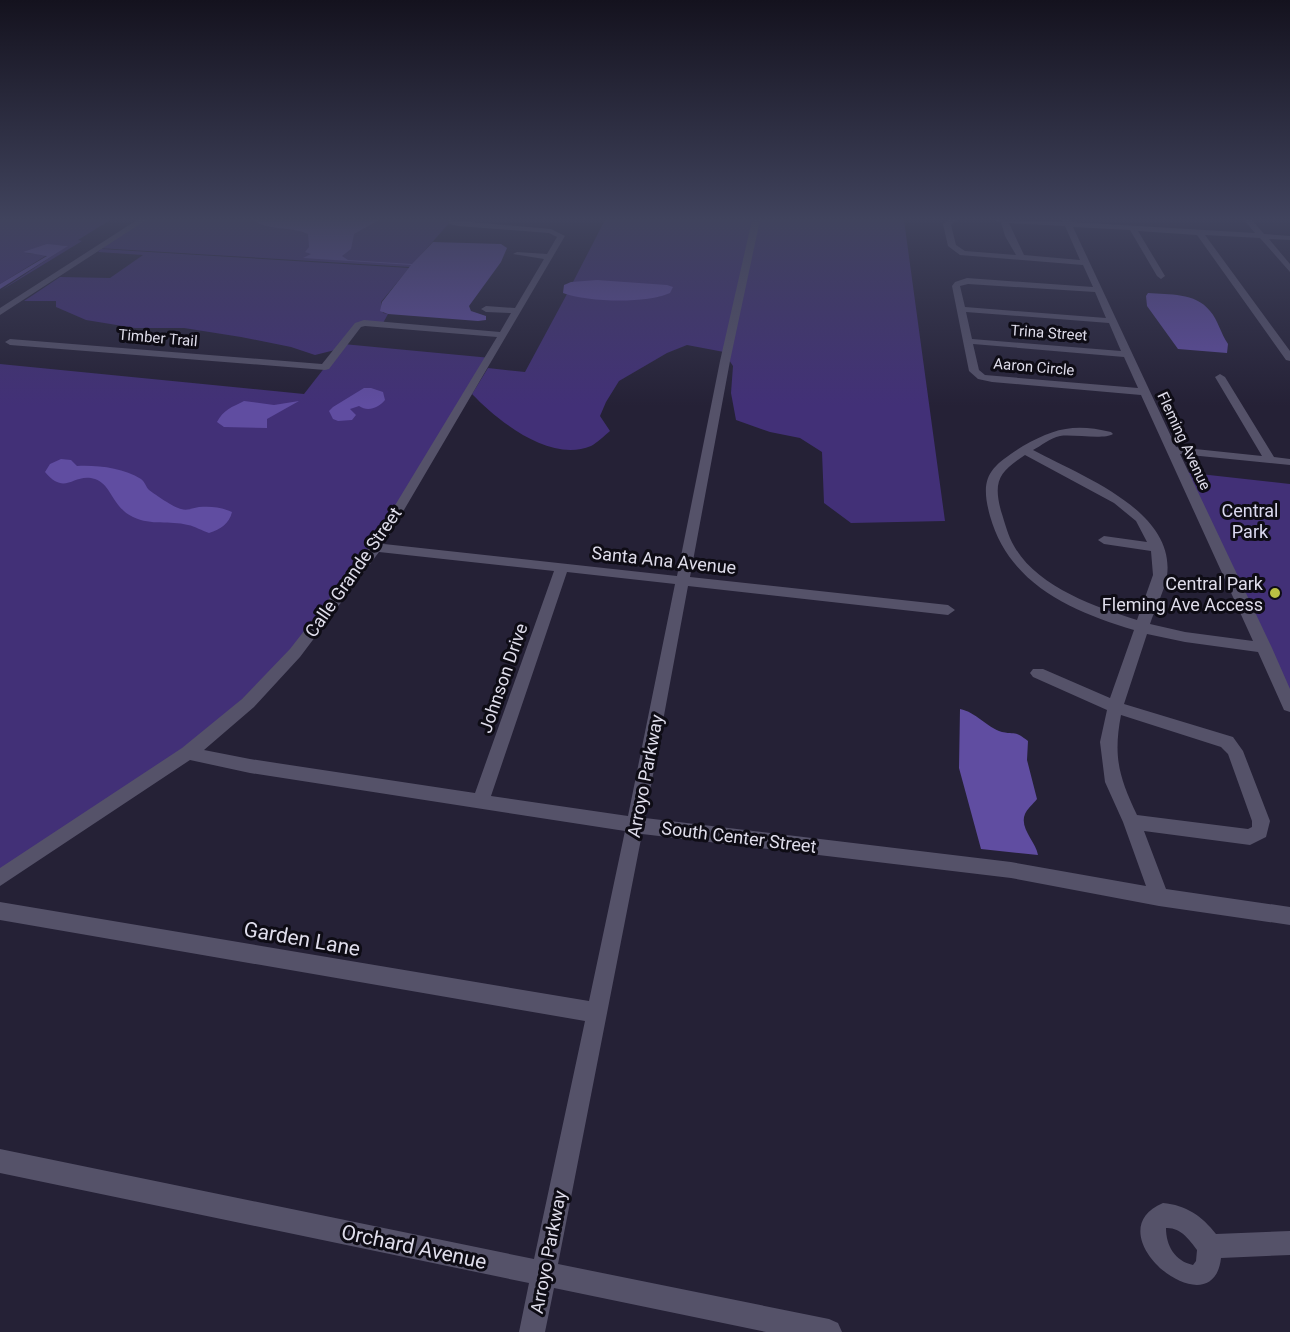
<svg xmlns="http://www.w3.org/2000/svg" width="1290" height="1332" font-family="Roboto,sans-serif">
	<rect width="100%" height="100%" fill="#252136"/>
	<!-- green -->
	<g fill="#423077">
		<path d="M0,220H110L78,240L82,241L0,291L67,246L59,245L26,253L47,255L0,284Z"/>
		<path d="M142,220H452L410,267L98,248Z"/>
		<path d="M605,220H753L724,352L687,345L667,353L619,381L606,402L600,416L610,431C604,436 597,443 591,446C550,463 498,421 472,394L488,368L525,372L567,294L587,298L661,297L617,282H573Z"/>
		<path d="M759,220H904L945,521L851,523L824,503L822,452L800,438L770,432L736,420L731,393L733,366L729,360Z"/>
		<path d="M101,249L409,268L381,302L383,313L388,314L383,323H356L335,350L315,355L291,347L241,337L184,328H135L86,320L56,307V301H24L60,277L110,278L143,255L98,252Z"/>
		<path d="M343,344L491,358L376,547L321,621L188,753L0,880V364L304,394Z"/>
		<path d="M1182,472L1290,484V706Z"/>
	</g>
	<!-- water -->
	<g fill="#604da1">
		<path d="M253,220H379L354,234L351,249L342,256L348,260L412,264L433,242L501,244L507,248L501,262L469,306L471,311L486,316V320L478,321L388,314L380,311L382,302L411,265L303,258L311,254L305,252L309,247L308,234C291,226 267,231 253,220Z"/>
		<path d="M47,244L68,246L0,289V284L47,256L23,252Z"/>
		<path d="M597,280L667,285L673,287L670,293C646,304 587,302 563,293L564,285L571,282Z"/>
		<path d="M1148,293C1169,295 1195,292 1210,311C1218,320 1221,334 1228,344L1227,353L1178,349L1147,306L1146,296Z"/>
		<path d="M364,388H371L383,392L385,400C378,408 368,412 359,406L350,409L356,415L352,420L338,421L333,419L329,411L333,407Z"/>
		<path d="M244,401L274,405L299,401L267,419V428L224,427L217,422C223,410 232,407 244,401Z"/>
		<path d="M61,459L71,460L77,466C98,465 123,468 141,479C145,482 146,487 149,490C156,495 173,507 181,509C187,511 193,508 199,507C211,506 221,507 232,512C229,524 221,529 209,533C202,531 195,526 188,525C169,520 152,526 133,517C112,507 112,485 95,479C73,472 66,497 45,472L50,464Z"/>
		<path d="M960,709C976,712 986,727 1002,732C1016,735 1014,730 1028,741L1027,760L1037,799C1033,804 1027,809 1025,814C1019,828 1036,842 1038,855L981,849L959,768Z"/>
	</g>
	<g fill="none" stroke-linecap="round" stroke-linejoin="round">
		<!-- minor -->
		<g fill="#555269" fill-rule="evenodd">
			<path d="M137,220H146L0,315V308Z"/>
			<path d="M448,220L551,229L565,236L384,544L677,576L720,361L752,220H760L730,361L690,577L948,605L955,610L948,615L688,586L645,818L1011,862L1146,886L1123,822L1105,782L1100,742L1107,710L1033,677L1030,673L1033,669H1043L1110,698L1134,630C1071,611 1009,584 990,516C979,476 990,467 1023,446C1054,428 1075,423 1111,432L1113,434C1104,440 1073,434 1060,436C1050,438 1041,446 1033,450C1079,475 1176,510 1167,576C1164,592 1155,609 1150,624L1185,632L1253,641L1141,395L992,382L978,379L969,371L952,286L955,282L967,278L1093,287L1083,265L960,255L948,246L943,224L948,220H957L951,225L956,245L965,251L1016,255L1005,236L1001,222L994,220L1063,222L1062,220H1070L1071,222L1255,233L1244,220H1252L1264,234L1290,236V240L1269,239L1290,264V272L1260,238L1205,235L1290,351V361L1286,360L1197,235L1138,231L1165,276L1161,279L1157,276L1130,230L1073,227L1176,447L1262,456L1215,377L1220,374L1225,377L1274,457L1290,459V465L1180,454L1272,648L1290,689V712L1284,710L1258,652L1185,642L1147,634L1124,704L1233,737L1243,751L1270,821L1266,837L1250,845L1144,831L1166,889L1290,907V925L1159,906L1011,878L642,834L558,1264L829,1319L838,1323L842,1332H766L554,1288L545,1332H519L529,1283L0,1173V1149L534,1259L585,1021L0,920V902L589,1001L625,831L250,773L190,760L0,886V868L182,748L242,699L290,649L371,545L497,337L365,326L361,327L329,369L325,370L10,345L5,342L10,339L322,364L355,323L364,320L500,332L511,313L486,312L481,309L486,306L515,308L544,259L513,254L517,252L547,254L557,237L549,233L458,226L449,224ZM1009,223L1065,226L1080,260L1024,255ZM968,284L1095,292L1106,318L965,307L960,286ZM966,312L1109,323L1121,351L972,339ZM973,344L1124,357L1138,388L985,375L979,370ZM1025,455L1114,503L1136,521L1147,542L1104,536L1098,540L1104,544L1151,551L1153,575L1137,620C1095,607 1037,587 1014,546C1008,536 1005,523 1001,511C993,481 999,472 1025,455ZM379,552L554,571L475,793L250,759L204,750L254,707L300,657ZM567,572L675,584L628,816L491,796ZM1121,715L1221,747L1228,754L1252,821V827L1248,829L1137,815C1119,777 1113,757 1121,715Z"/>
			<path d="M1163,1203C1186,1205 1202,1216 1216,1234L1290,1231V1255L1221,1258C1213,1332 1091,1233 1163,1203ZM1166,1228C1180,1227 1189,1239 1197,1250L1196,1261L1193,1265C1175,1261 1166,1246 1166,1228Z"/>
		</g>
	</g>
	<!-- sky -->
	<linearGradient id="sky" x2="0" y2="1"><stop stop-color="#14121e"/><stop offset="0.54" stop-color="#40435d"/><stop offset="1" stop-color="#40435d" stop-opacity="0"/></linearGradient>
	<rect width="1290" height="406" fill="url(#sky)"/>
	<!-- markers -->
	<circle fill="#bbc044" stroke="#0e0c15" stroke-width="2" cx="1275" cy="593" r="6"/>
	<g text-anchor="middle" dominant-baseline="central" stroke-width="6" stroke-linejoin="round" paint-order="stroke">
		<!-- far-street labels -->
		<g font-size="15" fill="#dfddeb" stroke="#0e0c15">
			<text transform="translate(1049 333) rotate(4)">Trina Street</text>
			<text transform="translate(158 338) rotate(5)">Timber Trail</text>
			<text transform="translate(1034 367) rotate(5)">Aaron Circle</text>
			<text transform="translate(1184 441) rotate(65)">Fleming Avenue</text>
		</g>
		<!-- park labels -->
		<g font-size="18" fill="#dbd9f0" stroke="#0e0c15">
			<text x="1250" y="510">Central<tspan x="1250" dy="21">Park</tspan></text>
		</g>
		<!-- street labels -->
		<g font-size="18" fill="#dfddeb" stroke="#0e0c15">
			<text transform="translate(664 560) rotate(6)">Santa Ana Avenue</text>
			<text transform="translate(353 572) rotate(-55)">Calle Grande Street</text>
			<text transform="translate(503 678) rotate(-71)">Johnson Drive</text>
			<text transform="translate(645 776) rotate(-79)">Arroyo Parkway</text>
			<text transform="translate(739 837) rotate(7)">South Center Street</text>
			<text transform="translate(548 1252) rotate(-79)">Arroyo Parkway</text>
		</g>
		<!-- poi labels -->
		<g font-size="18" fill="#dfddeb" stroke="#0e0c15" text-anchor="end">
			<text x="1263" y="583">Central Park<tspan x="1263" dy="21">Fleming Ave Access</tspan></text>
		</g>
		<!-- near-street labels -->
		<g font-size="21" fill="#dfddeb" stroke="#0e0c15">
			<text transform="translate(302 939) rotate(10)">Garden Lane</text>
			<text transform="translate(414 1247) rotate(12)">Orchard Avenue</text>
		</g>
	</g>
</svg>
